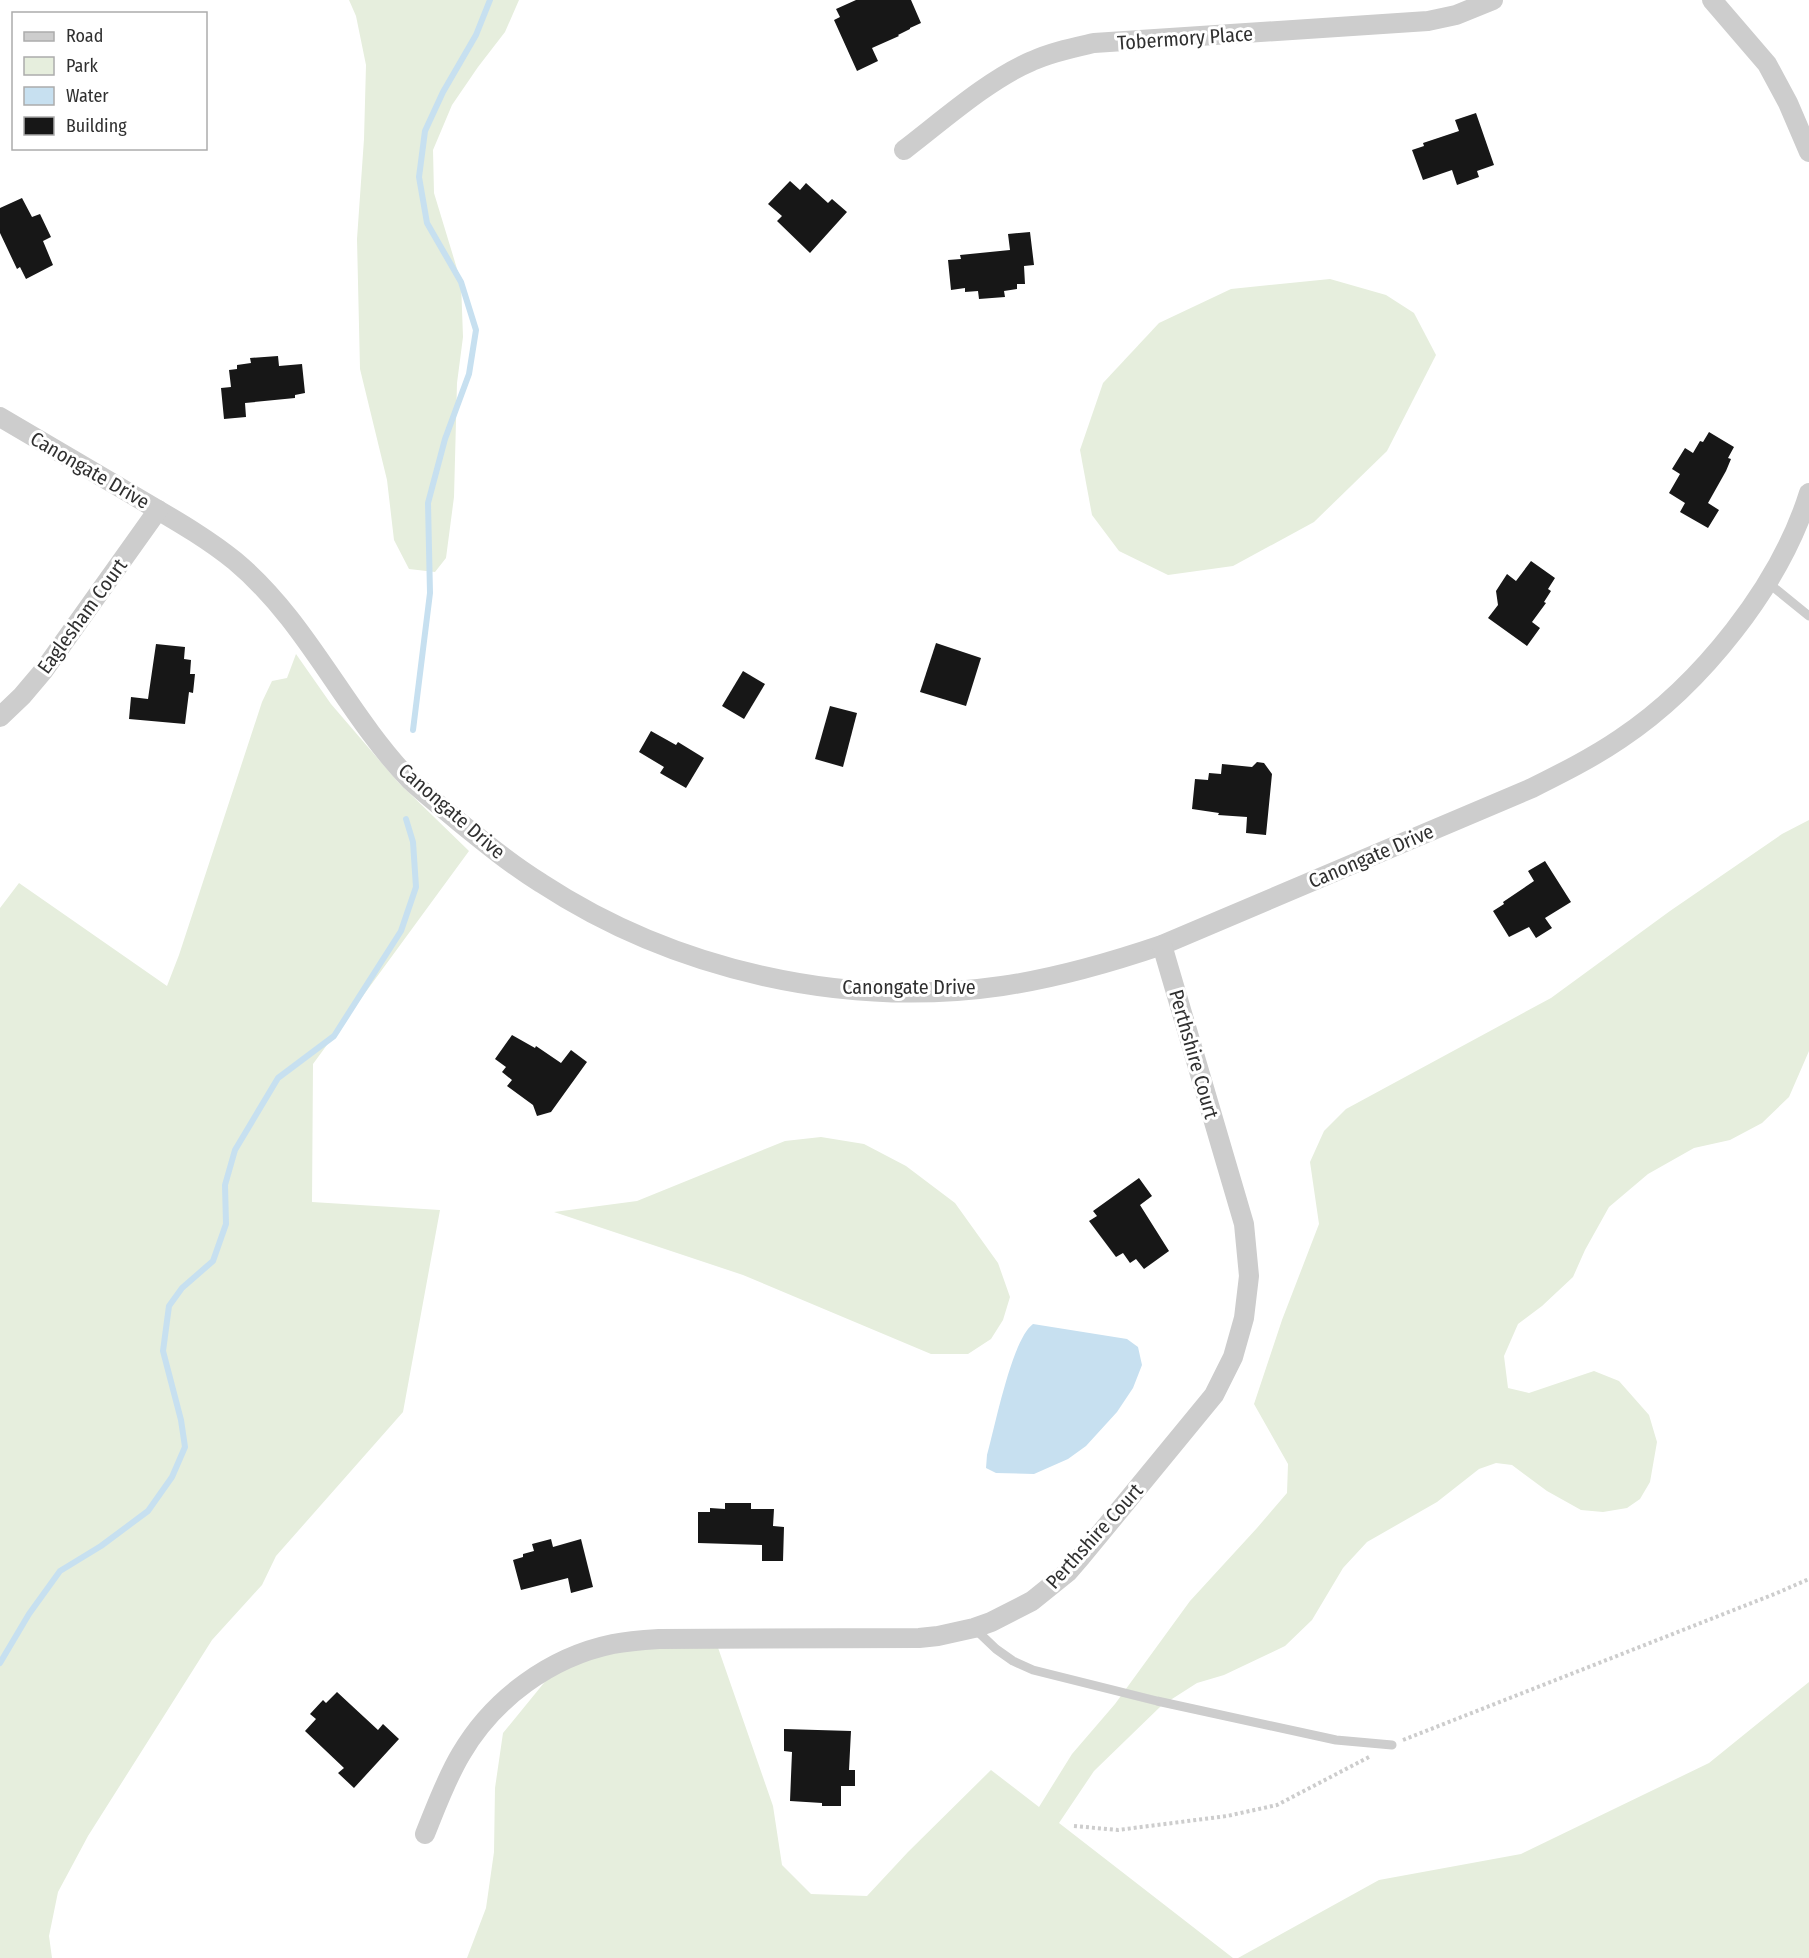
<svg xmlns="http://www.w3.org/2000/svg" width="1809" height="1958" font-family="'Fira Sans Condensed',sans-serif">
	<rect width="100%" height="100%" fill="#fff"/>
	<!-- green -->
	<g fill="#e6eedd">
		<path d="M349,0H519L505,32L478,67L452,105L433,150L434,193L461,282L463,337L457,383L454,497L446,558L435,572L409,569L394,540L387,480L360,369L357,239L364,139L366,65L356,16Z"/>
		<path d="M1330,279L1386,295L1414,313L1436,355L1387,451L1314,522L1233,566L1168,575L1119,551L1092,515L1080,450L1103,383L1159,323L1231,289Z"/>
		<path d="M296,654L331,704L398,782L469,851L313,1064L312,1202L440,1210L403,1412L276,1556L262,1585L212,1640L88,1836L58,1892L49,1936L52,1958H0V908L19,883L167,986L179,955L262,702L272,681L287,678Z"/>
		<path d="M1809,820V1051L1789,1097L1762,1123L1730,1140L1694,1148L1648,1174L1609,1207L1585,1250L1573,1277L1542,1306L1518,1324L1504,1356L1508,1388L1529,1393L1594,1371L1619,1381L1649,1415L1657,1442L1650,1482L1640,1499L1627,1508L1603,1512L1581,1510L1547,1491L1512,1465L1496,1463L1479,1469L1437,1502L1367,1542L1343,1568L1312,1620L1285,1646L1224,1675L1197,1683L1161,1706L1094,1771L1059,1823L1233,1958H467L486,1908L494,1852L495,1788L503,1733L561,1662L630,1641L715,1639L773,1806L782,1865L811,1894L867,1896L908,1852L991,1770L1039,1807L1072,1754L1115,1704L1190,1601L1257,1528L1287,1493L1288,1464L1254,1404L1282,1320L1319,1224L1310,1162L1324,1131L1346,1109L1551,998L1670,911L1782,834Z"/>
		<path d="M821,1137L864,1144L906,1166L955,1203L998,1263L1010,1297L1003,1320L991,1339L968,1354H931L743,1275L554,1212L637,1201L785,1141Z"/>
		<path d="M1809,1682V1958H1238L1379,1880L1521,1854L1709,1763Z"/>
	</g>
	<!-- water -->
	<path fill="#c7e0f0" d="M1033,1324L1127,1339L1138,1347L1142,1365L1133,1388L1117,1412L1086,1446L1068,1459L1034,1474L996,1473L986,1468L987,1455C995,1427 1012,1339 1033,1324Z"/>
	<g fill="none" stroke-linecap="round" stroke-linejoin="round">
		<!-- stream -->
		<g stroke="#c7e0f0" stroke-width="6">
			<path d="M413,730L430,593L428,503L445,439L469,374L476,330L461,282L427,223L419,177L425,131L443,92L476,35L490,0"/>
			<path d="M0,1663L29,1614L60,1571L101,1546L148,1511L172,1477L185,1447L181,1420L163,1351L169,1306L182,1288L213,1261L226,1224L225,1185L235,1150L278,1078L334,1036L401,931L416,887L413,842L406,819"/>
		</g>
	</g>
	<!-- building -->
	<g fill="#171717">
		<path d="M856,0H911L921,23L910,28V29L898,35L899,36L872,48L878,61L857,71L834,20L840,17L836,9Z"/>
		<path d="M1476,113L1494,165L1477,171L1479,177L1457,185L1452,170L1423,180L1412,150L1424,146L1423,143L1459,131L1455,120Z"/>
		<path d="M790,181L800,190L806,183L828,203L832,199L847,212L810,253L777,221L782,216L768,204Z"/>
		<path d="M22,198L32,217L40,214L51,237L43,241L53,265L26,279L20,267L17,269L0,233V208Z"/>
		<path d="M1030,232L1034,265L1024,266L1025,284H1017V289L1004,291L1005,297L979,299L978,291L965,292V288L951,290L948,260L961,259L960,255L1010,250L1008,234Z"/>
		<path d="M278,356L279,366L302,364L305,393L295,395V398L245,403L246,417L224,419L221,388L231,387L229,370L237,369V365L251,363L250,358Z"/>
		<path d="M1709,432L1734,447L1728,458L1731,459L1726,471L1708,503L1719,510L1708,528L1680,512L1685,503L1669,493L1680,474L1672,469L1685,448L1693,453L1700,441L1703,442Z"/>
		<path d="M1531,561L1555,578L1548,589L1551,591L1544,602L1546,603L1532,622L1540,628L1527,646L1488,618L1498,605L1496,591L1507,574L1516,581Z"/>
		<path d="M936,643L981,658L966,706L920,692Z"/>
		<path d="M156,644L185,647L184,659L191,660L190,674H195L193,693L189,692L185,724L129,719L131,697L148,699Z"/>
		<path d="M743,671L765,684L744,719L722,706Z"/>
		<path d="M830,706L857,713L843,767L815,759Z"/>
		<path d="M651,731L676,745L678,742L704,758L686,788L660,773L664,767L639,752Z"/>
		<path d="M1257,762L1264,763L1272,774L1266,835L1246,833L1247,817L1218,815L1219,813L1192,809L1195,779L1208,780L1209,773L1221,774L1222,764L1252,767Z"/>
		<path d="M1545,861L1571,902L1545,918L1552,928L1536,938L1529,927L1509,937L1493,911L1504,904L1503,902L1534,881L1528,871Z"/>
		<path d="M512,1035L535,1048L536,1046L561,1063L571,1050L587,1062L551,1112L537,1116L533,1105L507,1086L512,1080L502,1072L506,1067L495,1059Z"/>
		<path d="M1139,1178L1152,1196L1140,1205L1169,1251L1144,1269L1136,1259L1130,1263L1123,1253L1116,1257L1089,1221L1097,1216L1093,1211Z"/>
		<path d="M725,1503H751V1509H774L773,1526L784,1527L783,1561H762V1545L698,1543V1512H710V1508L725,1509Z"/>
		<path d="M551,1539L553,1547L581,1539L593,1587L571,1593L568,1578L521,1590L513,1560L523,1557V1554L534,1551L532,1544Z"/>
		<path d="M337,1692L378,1730L383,1724L399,1739L354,1788L338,1773L344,1768L305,1731L316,1719L310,1714L323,1700L326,1703Z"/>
		<path d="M784,1729L851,1731L849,1770H855V1786H841V1806H822V1803L790,1801L792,1752L784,1751Z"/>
	</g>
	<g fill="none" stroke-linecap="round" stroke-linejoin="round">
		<!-- path -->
		<g stroke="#cdcdcd" stroke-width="4" stroke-dasharray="3 3" stroke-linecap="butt">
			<path d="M1403,1740L1777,1593L1809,1579"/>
			<path d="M1074,1826L1118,1830L1227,1816L1277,1805L1369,1757"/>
		</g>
		<!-- lane -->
		<g stroke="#cdcdcd" stroke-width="9">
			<path d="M1767,582L1809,616"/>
			<path d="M974,1628L996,1649L1013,1661L1033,1670L1157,1701L1336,1740L1392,1745"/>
		</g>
		<!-- street -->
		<g stroke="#cdcdcd" stroke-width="20">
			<path d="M1712,0L1767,64L1788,103L1809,152"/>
			<path d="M904,150C942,121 989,79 1032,61C1052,52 1072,48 1094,43L1428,21L1456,15L1493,0"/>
			<path d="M0,417C44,443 87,468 131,494C166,515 203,535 235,561C308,622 345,713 411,781C426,795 443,808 458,821C485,843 512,865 541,883C674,970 844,1009 1002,986C1057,978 1109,963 1162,945L1532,788C1562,773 1592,758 1620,739C1701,685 1780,586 1809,493"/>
			<path d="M0,717L22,696L44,670L158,510"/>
			<path d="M425,1834C436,1807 446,1779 461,1754C493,1699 550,1657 613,1644C628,1641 643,1640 659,1639L919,1638L938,1636L974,1628L991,1622L1032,1601L1068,1572L1081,1557L1214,1395L1233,1357L1244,1318L1249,1276L1244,1224L1162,945"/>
		</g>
	</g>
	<g text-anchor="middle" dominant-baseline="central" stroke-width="6" stroke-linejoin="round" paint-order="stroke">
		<!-- street labels -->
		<g font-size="20" fill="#303030" stroke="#fff">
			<text transform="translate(1185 38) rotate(-4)">Tobermory Place</text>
			<text transform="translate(90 470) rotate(30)">Canongate Drive</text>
			<text transform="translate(82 616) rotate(-54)">Eaglesham Court</text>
			<text transform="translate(452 811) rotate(41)">Canongate Drive</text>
			<text transform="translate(1371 856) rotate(-23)">Canongate Drive</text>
			<text x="909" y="987">Canongate Drive</text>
			<text transform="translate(1194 1054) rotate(74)">Perthshire Court</text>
			<text transform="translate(1094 1536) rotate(-48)">Perthshire Court</text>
		</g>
	</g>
	<!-- legend -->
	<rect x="12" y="12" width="195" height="138" fill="#ffffff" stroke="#acacac" stroke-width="1.5"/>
	<rect x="24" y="32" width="30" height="9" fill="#cdcdcd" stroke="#acacac" stroke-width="1.5"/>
	<text x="66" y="42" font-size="18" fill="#303030">Road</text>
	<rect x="24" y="57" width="30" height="18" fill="#e6eedd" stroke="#acacac" stroke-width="1.5"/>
	<text x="66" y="72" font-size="18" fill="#303030">Park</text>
	<rect x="24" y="87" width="30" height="18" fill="#c7e0f0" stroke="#acacac" stroke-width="1.5"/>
	<text x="66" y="102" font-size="18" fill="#303030">Water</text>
	<rect x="24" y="117" width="30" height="18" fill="#171717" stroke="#acacac" stroke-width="1.5"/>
	<text x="66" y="132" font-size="18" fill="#303030">Building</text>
</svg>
